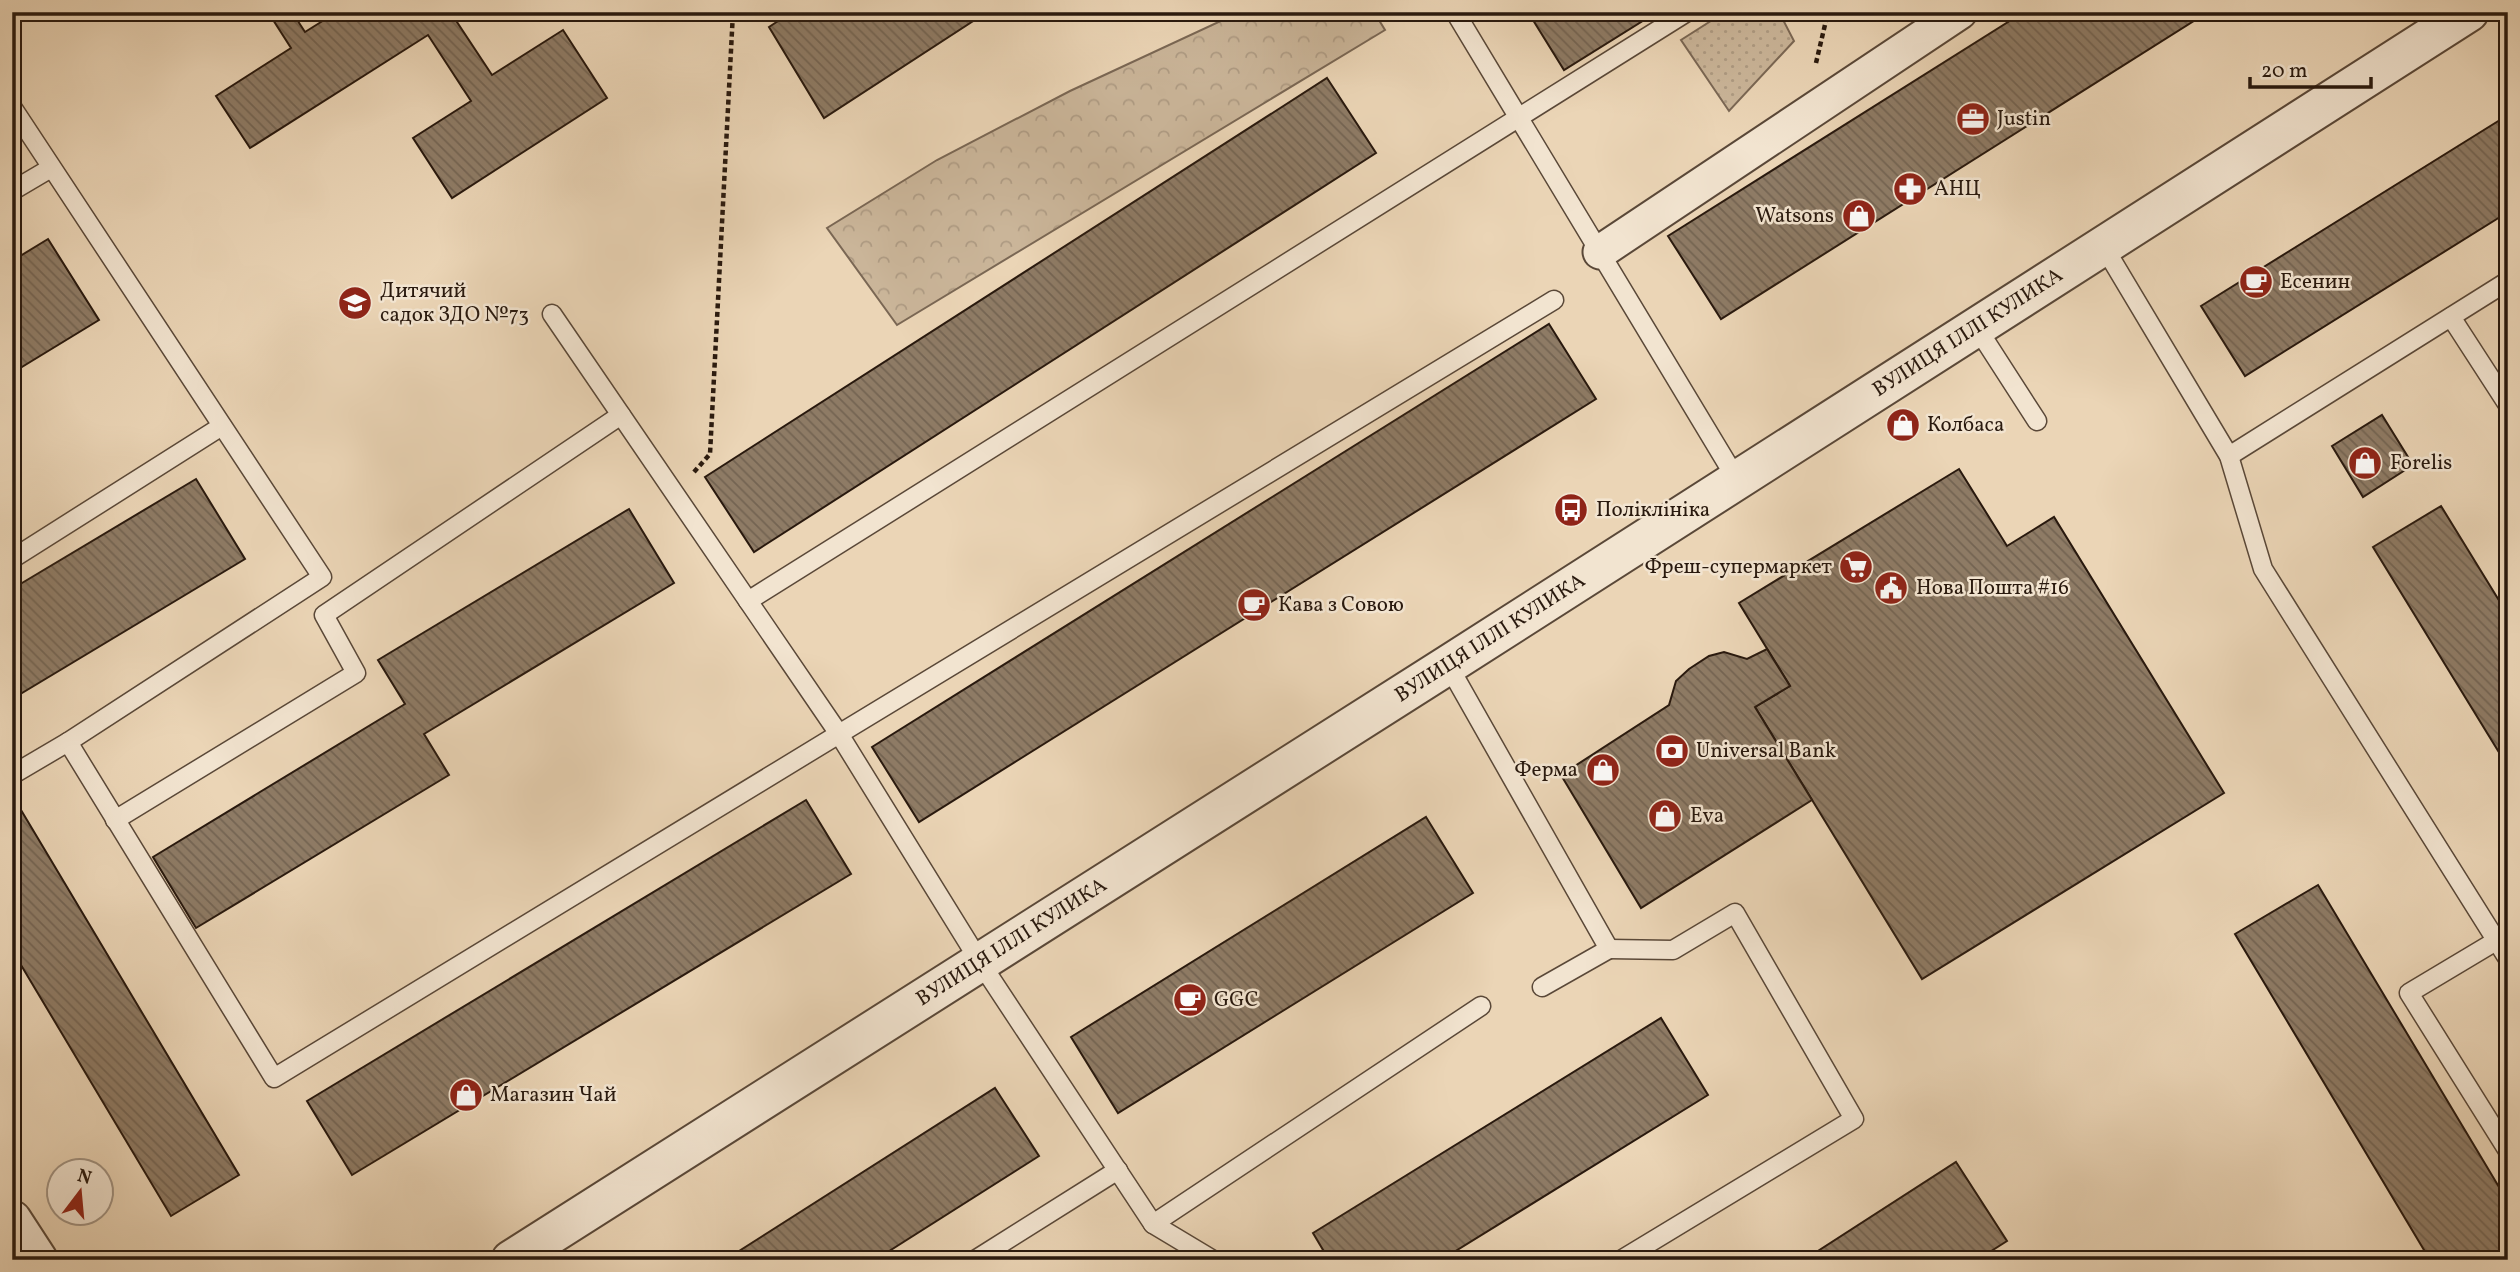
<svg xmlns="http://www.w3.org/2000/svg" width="2520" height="1272" font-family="Vollkorn,serif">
	<defs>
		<pattern id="green-dots" width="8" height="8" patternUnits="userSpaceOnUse" patternTransform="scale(1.75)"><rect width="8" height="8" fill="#cab599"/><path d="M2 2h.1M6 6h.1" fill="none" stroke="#ae9b83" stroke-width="1.8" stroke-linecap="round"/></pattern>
		<pattern id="forest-crowns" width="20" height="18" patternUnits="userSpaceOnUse" patternTransform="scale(1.75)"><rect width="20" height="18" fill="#cab599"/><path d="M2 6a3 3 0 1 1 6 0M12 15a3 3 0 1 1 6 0" fill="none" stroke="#ae9b83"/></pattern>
		<pattern id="building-back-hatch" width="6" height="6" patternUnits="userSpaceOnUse" patternTransform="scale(1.75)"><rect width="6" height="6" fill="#8e7b65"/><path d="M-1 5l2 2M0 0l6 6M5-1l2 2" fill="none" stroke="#746452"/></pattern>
	</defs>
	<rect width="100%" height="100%" fill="#ebd5b6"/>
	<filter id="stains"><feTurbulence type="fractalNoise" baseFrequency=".00286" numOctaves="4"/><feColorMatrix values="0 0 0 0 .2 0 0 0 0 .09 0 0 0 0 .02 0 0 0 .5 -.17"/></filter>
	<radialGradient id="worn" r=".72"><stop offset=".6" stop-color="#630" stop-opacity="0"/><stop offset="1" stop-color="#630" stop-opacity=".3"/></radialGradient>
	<!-- green -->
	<path fill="url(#green-dots)" stroke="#7a6754" stroke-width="2" d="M1725,12H1779L1794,41L1729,111L1681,40Z"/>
	<!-- forest -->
	<path fill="url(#forest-crowns)" stroke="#7a6754" stroke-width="2" d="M1240,12H1374L1385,30L897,325L827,228L937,160L1070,91Z"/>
	<!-- building -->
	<g fill="url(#building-back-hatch)" stroke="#29190e" stroke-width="2">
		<path d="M166,12H183L171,20Z"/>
		<path d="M268,12H292L305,32L337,12H466L455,19L492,75L563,30L607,98L452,198L413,138L471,101L428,35L250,148L216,96L291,48Z"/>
		<path d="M792,12H987L824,118L769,27Z"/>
		<path d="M1528,12H1657L1564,70Z"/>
		<path d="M2024,12H2208L1721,319L1668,236Z"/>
		<path d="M1327,78L1376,153L754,552L705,477Z"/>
		<path d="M2508,115V212L2245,376L2201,306Z"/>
		<path d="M48,239L99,320L12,373V261Z"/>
		<path d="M1549,324L1596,399L919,822L872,747Z"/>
		<path d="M2382,415L2413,465L2363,497L2332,446Z"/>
		<path d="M1959,469L2007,546L2054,517L2224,793L1922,979L1755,707L1790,686L1739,603Z"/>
		<path d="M196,479L245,559L12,699V589Z"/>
		<path d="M2441,506L2508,615V767L2373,547Z"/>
		<path d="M629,509L674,583L424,734L449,775L196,928L153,857L405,704L378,660Z"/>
		<path d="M1767,649L1790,686L1755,707L1812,800L1641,908L1561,775L1669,705L1676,681L1689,669L1709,656L1724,652L1747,659Z"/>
		<path d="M806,800L851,874L352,1175L307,1101Z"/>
		<path d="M21,810L239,1175L171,1216L12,950V815Z"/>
		<path d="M1426,817L1473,893L1118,1113L1071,1037Z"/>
		<path d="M2318,885L2508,1202V1260H2430L2235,934Z"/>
		<path d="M1661,1018L1708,1095L1441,1260H1329L1313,1233Z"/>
		<path d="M995,1088L1039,1156L875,1260H725Z"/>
		<path d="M1956,1162L2007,1241L1977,1260H1804Z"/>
	</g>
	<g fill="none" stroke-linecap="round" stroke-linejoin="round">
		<!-- service casing -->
		<g stroke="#5a4838" stroke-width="21">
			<g id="service">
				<path d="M1455,12L1737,480"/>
				<path d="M12,107L322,577L68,742L12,775"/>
				<path d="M12,191L51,168"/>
				<path d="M2104,247L2229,456L2263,569L2508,959"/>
				<path d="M552,314L839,734L1554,300"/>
				<path d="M2451,317L2508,405"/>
				<path d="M1977,328L2037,421"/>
				<path d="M2229,456L2508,281"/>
				<path d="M12,559L222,426"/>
				<path d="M748,601L1687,12"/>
				<path d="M1448,665L1609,949L1542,987"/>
				<path d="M68,742L274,1078L839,734L980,962L1153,1224L1213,1260"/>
				<path d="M115,820L356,673L324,615L621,415"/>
				<path d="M2496,941L2409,993L2508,1151"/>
				<path d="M1609,949L1673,950L1735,913L1854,1119L1621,1260"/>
				<path d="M1153,1224L1481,1006"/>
				<path d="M975,1260L1118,1170"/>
			</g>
		</g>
		<!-- minor casing -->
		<g stroke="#5a4838" stroke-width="37">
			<path id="minor" d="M1600,252L1960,12"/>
		</g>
		<!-- tertiary casing -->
		<g stroke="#5a4838" stroke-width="42">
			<g id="tertiary">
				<path d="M12,1220L38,1260"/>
				<path id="s1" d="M511,1260L1448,665L2469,12"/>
			</g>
		</g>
		<!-- path -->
		<g stroke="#29190e" stroke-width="4.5" stroke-dasharray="5 3.5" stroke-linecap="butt">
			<path d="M1816,63L1828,12"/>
			<path d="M694,472L710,454L733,12"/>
		</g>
		<!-- service -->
		<use href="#service" stroke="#f2e4d0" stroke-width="18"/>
		<!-- minor -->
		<use href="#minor" stroke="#f2e4d0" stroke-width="33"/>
		<!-- tertiary -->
		<use href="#tertiary" stroke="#f2e4d0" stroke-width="38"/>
	</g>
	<!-- icons -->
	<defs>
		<g id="office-disc" transform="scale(1.75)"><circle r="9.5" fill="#8f2418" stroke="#f2e4d0"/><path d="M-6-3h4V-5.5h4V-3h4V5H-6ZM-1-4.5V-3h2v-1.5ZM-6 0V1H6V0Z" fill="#fff"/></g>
		<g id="pharmacy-disc" transform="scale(1.75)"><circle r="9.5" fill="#8f2418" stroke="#f2e4d0"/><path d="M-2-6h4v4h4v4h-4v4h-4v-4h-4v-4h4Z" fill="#fff"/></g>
		<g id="shop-disc" transform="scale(1.75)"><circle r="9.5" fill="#8f2418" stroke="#f2e4d0"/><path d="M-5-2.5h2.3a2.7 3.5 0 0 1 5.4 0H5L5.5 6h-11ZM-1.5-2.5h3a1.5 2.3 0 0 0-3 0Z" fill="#fff"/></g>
		<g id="cafe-disc" transform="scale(1.75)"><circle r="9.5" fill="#8f2418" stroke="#f2e4d0"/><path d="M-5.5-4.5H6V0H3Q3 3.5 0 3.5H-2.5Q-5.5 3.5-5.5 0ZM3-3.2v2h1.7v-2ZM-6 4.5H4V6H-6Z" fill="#fff"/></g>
		<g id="school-disc" transform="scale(1.75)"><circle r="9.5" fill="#8f2418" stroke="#f2e4d0"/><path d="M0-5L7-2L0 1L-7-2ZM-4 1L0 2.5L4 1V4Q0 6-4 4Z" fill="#fff"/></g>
		<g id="bus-disc" transform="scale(1.75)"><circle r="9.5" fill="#8f2418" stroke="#f2e4d0"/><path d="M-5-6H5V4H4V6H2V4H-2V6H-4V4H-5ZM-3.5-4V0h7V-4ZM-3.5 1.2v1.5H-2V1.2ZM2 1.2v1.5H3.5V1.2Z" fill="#fff"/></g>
		<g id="supermarket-disc" transform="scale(1.75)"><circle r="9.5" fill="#8f2418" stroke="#f2e4d0"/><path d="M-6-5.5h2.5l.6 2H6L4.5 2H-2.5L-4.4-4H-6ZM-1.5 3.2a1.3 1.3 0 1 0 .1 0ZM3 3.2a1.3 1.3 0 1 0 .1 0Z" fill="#fff"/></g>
		<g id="civic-disc" transform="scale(1.75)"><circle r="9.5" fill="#8f2418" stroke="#f2e4d0"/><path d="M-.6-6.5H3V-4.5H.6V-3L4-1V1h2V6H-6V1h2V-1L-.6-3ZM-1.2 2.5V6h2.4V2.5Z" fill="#fff"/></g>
		<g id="bank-disc" transform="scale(1.75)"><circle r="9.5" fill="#8f2418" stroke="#f2e4d0"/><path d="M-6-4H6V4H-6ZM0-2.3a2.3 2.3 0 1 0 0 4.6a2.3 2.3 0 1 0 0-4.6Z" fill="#fff"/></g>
	</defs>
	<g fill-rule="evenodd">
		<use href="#office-disc" x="1973" y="119"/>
		<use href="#pharmacy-disc" x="1910" y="189"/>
		<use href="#shop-disc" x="1859" y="216"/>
		<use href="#cafe-disc" x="2256" y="282"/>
		<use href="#school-disc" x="355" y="303"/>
		<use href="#shop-disc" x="1903" y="425"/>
		<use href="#shop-disc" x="2365" y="463"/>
		<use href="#bus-disc" x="1571" y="510"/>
		<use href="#supermarket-disc" x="1856" y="567"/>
		<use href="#civic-disc" x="1891" y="588"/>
		<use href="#cafe-disc" x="1254" y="605"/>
		<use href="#bank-disc" x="1672" y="751"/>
		<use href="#shop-disc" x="1603" y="770"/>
		<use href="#shop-disc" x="1665" y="816"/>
		<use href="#cafe-disc" x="1190" y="1000"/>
		<use href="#shop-disc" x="466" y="1095"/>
	</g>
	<g text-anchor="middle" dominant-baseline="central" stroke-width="5" stroke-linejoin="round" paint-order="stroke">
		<!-- poi labels -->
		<g font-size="21" fill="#29190e" stroke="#f2e4d0" text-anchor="start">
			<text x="1997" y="119">Justin</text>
			<text x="1934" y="189">АНЦ</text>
			<text x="1834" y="216" text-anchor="end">Watsons</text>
			<text x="2280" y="282">Есенин</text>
			<text x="380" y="291">Дитячий<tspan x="380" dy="24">садок ЗДО №73</tspan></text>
			<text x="1927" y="425">Колбаса</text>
			<text x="2390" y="463">Forelis</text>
			<text x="1596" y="510">Поліклініка</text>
			<text x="1832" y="567" text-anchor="end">Фреш-супермаркет</text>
			<text x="1916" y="588">Нова Пошта #16</text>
			<text x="1278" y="605">Кава з Совою</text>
			<text x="1696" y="751">Universal Bank</text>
			<text x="1578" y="770" text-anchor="end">Ферма</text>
			<text x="1690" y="816">Eva</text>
			<text x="1214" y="1000">GGC</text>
			<text x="490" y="1095">Магазин Чай</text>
		</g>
		<!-- street labels -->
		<g font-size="21" fill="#29190e" stroke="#f2e4d0">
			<text stroke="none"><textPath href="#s1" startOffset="1727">ВУЛИЦЯ ІЛЛІ КУЛИКА</textPath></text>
			<text stroke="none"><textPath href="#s1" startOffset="1160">ВУЛИЦЯ ІЛЛІ КУЛИКА</textPath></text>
			<text stroke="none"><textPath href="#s1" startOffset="593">ВУЛИЦЯ ІЛЛІ КУЛИКА</textPath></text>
		</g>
	</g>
	<!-- margin -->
	<rect width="2520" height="1272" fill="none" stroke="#ebd5b6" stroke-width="42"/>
	<rect x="14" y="14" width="2492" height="1244" fill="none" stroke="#29190e" stroke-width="3.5"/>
	<rect x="21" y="21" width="2478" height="1230" fill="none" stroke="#29190e" stroke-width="2"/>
	<!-- north arrow -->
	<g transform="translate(80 1192) rotate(16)"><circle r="33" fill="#f2e4d0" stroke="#a29382" stroke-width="2"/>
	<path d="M0-5L12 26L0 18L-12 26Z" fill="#8f2418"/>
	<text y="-10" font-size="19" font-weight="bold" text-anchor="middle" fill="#29190e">N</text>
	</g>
	<!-- scale -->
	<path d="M2250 77v10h121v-10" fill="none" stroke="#29190e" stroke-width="3.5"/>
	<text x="2261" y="77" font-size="21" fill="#29190e" stroke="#f2e4d0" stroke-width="5" paint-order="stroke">20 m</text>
	<rect width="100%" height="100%" filter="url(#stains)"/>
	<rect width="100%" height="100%" fill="url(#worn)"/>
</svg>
